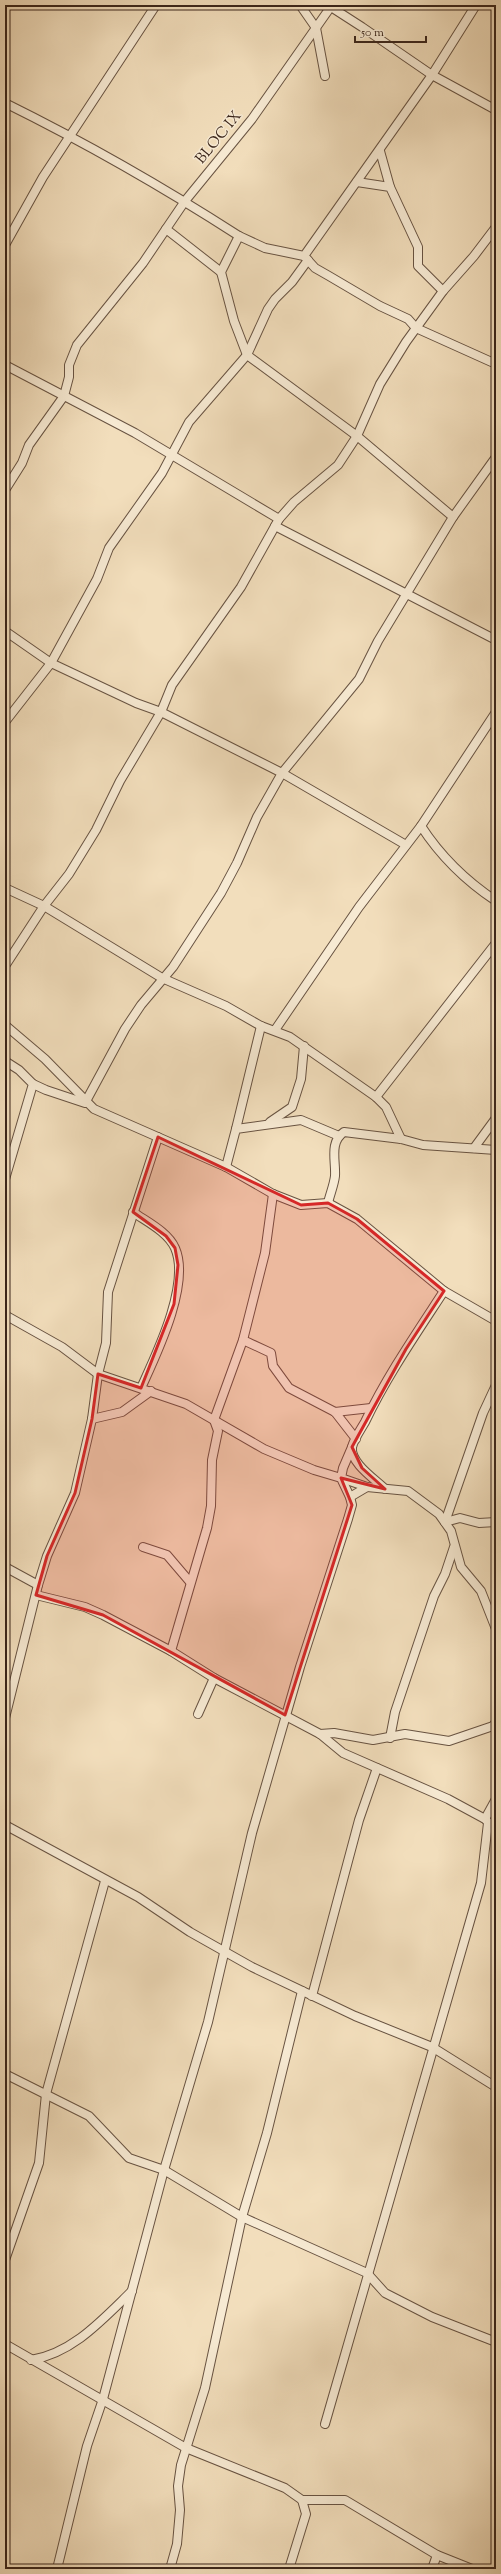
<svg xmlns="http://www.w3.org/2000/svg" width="501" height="2574" font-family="'Sorts Mill Goudy',serif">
	<rect width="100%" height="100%" fill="#f2debc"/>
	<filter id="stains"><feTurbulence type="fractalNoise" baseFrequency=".005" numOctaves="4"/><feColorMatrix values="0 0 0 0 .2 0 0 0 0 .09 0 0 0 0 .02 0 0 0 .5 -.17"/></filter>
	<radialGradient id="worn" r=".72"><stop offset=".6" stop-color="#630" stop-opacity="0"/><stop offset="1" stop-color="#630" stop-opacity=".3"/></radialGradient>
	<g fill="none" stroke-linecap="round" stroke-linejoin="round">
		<!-- street casing -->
		<g stroke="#685342" stroke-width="10">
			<g id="street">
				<path d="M300,5L316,28L325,76"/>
				<path d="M323,5L331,7L362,27L432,75L476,5"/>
				<path d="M5,103C86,143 163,187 239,236"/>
				<path d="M380,151L390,187"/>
				<path d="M357,182L390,187L418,247V266L443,291"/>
				<path d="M5,245L43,177L156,5"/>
				<path d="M305,257L315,268L329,276L380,306L408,319L416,328L496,364"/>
				<path d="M221,272L166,229L185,201L252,119L332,5"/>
				<path d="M5,365L135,433L279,519"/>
				<path d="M5,490L22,463L29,445L64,396L69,377V365L77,345L143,263L166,229"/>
				<path d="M453,517L357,436L247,355L234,321L221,272L239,236L265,248L304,256L432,75L496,110"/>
				<path d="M275,526L496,640"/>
				<path d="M5,631L51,663L136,703L161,712L282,773L406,845"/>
				<path d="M5,722L51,663L97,579L109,548L162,473L189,422L247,355L268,309L275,299L292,282L308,260"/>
				<path d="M421,826C441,857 466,881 496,901"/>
				<path d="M5,888L44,906L162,978L226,1006L261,1026L290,1037L376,1097L386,1107L401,1139"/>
				<path d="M5,966L44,906L69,874L96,830L120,781L161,712L172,685L241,587L279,519L294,502L338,465L357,436L380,384L406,342L443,291L474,256L496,227"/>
				<path d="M5,1025L45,1059L94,1109L226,1167L273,1194L301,1205L328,1203L357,1219L444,1291L496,1321"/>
				<path d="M275,1030L359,907L421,826L496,712"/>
				<path d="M5,1061L19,1070L33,1084L5,1179"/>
				<path d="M33,1084L46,1090L85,1103L125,1029L141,1005L173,967L221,893L237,863L257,817L282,773L359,679L378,641L453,517L496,457"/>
				<path d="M376,1097L496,943"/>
				<path d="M270,1122L292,1107L301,1079L304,1046"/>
				<path d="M236,1129L261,1026"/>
				<path d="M474,1148L496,1118"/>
				<path d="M226,1167L236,1129L301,1120L339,1136"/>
				<path d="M273,1194L265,1253L243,1340L271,1353L273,1366L289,1388L335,1412L356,1439"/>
				<path d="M328,1203C330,1194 334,1185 335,1176C336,1161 329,1142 344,1132L401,1139L423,1145L496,1150"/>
				<path d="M133,1212C147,1222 168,1232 175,1248C191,1284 156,1355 141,1388"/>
				<path d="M5,1315L62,1347L98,1374L186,1404L264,1449L314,1470L341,1478L350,1497L352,1505L348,1519L300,1667L252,1833L208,2022L164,2170L103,2399L87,2446L57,2569"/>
				<path d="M335,1412L371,1408"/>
				<path d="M92,1419L122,1412L151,1391"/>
				<path d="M352,1447L343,1468L341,1478L367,1487L408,1491L439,1514L451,1531L461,1567L481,1591L496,1629"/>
				<path d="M385,1489C375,1479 350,1463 352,1447C354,1439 361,1429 365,1422C387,1376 416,1334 444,1291"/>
				<path d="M350,1497L367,1487"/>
				<path d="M445,1522L483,1413L496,1385"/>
				<path d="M445,1522L460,1518L479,1523L496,1522"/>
				<path d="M143,1547L167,1555L190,1582"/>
				<path d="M5,1567L38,1585"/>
				<path d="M36,1595L85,1607L103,1615L171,1651L214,1678L320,1734L343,1753L448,1799L485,1819L496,1830"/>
				<path d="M171,1651L207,1528L211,1506L212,1460L218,1431L214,1420L243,1340"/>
				<path d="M198,1714L214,1678"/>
				<path d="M5,1718L38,1585L47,1556L75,1493L92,1419L98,1374L106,1343L108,1292L158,1137"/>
				<path d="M320,1734L334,1733L373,1740L405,1734L449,1741L493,1726L496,1722"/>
				<path d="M390,1738L395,1712L434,1596L445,1574L454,1547"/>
				<path d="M485,1819L496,1799"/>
				<path d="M5,1825L138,1897L190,1932L252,1967L355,2016L432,2047L496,2087"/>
				<path d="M312,1996L359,1820L377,1768"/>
				<path d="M5,2074L89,2116L129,2158L164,2170L242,2217L367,2273L385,2293L432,2317L496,2342"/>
				<path d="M5,2260L39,2163L46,2094L105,1881"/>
				<path d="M5,2344L186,2448L285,2488L302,2500L306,2514L289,2569"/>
				<path d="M31,2360C73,2353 102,2320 132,2291"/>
				<path d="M325,2424L481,1883L488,1823"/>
				<path d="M302,2500H345L437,2555L472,2569"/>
				<path d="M170,2569L177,2544L180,2510L178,2486L181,2465L205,2388L242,2217L267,2133L302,1991"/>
				<path d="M432,2569L437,2555"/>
			</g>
		</g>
		<!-- street -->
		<use href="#street" stroke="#f7ead3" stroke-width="8"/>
	</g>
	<!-- marked area -->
	<path fill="#d62828" fill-opacity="0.2" stroke="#d62828" stroke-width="3" stroke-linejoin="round" d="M158,1137L301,1205L328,1203L357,1219L444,1291L406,1349L352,1447L362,1468L385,1489L341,1478L352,1505L285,1715L103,1615L36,1595L47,1556L75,1493L92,1419L98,1374L141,1388L174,1304L178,1265L175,1248L166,1236L133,1212Z"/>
	<g text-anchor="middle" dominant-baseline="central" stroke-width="3" stroke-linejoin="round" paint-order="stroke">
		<!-- street labels -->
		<g font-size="15" fill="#3a251a" stroke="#f7ead3">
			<text transform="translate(219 138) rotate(-51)">BLOC IX</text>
		</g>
	</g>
	<!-- margin -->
	<rect width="501" height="2574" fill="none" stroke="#f2debc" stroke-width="20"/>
	<rect x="6" y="6" width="489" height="2562" fill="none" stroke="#3a251a" stroke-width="2"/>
	<rect x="10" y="10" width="481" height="2554" fill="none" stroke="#3a251a"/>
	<!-- scale -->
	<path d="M355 36v6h71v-6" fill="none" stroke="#3a251a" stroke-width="2"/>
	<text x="361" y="36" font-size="12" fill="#3a251a" stroke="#f7ead3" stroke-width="3" paint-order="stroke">50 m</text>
	<rect width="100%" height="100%" filter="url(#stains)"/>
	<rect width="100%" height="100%" fill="url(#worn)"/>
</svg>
